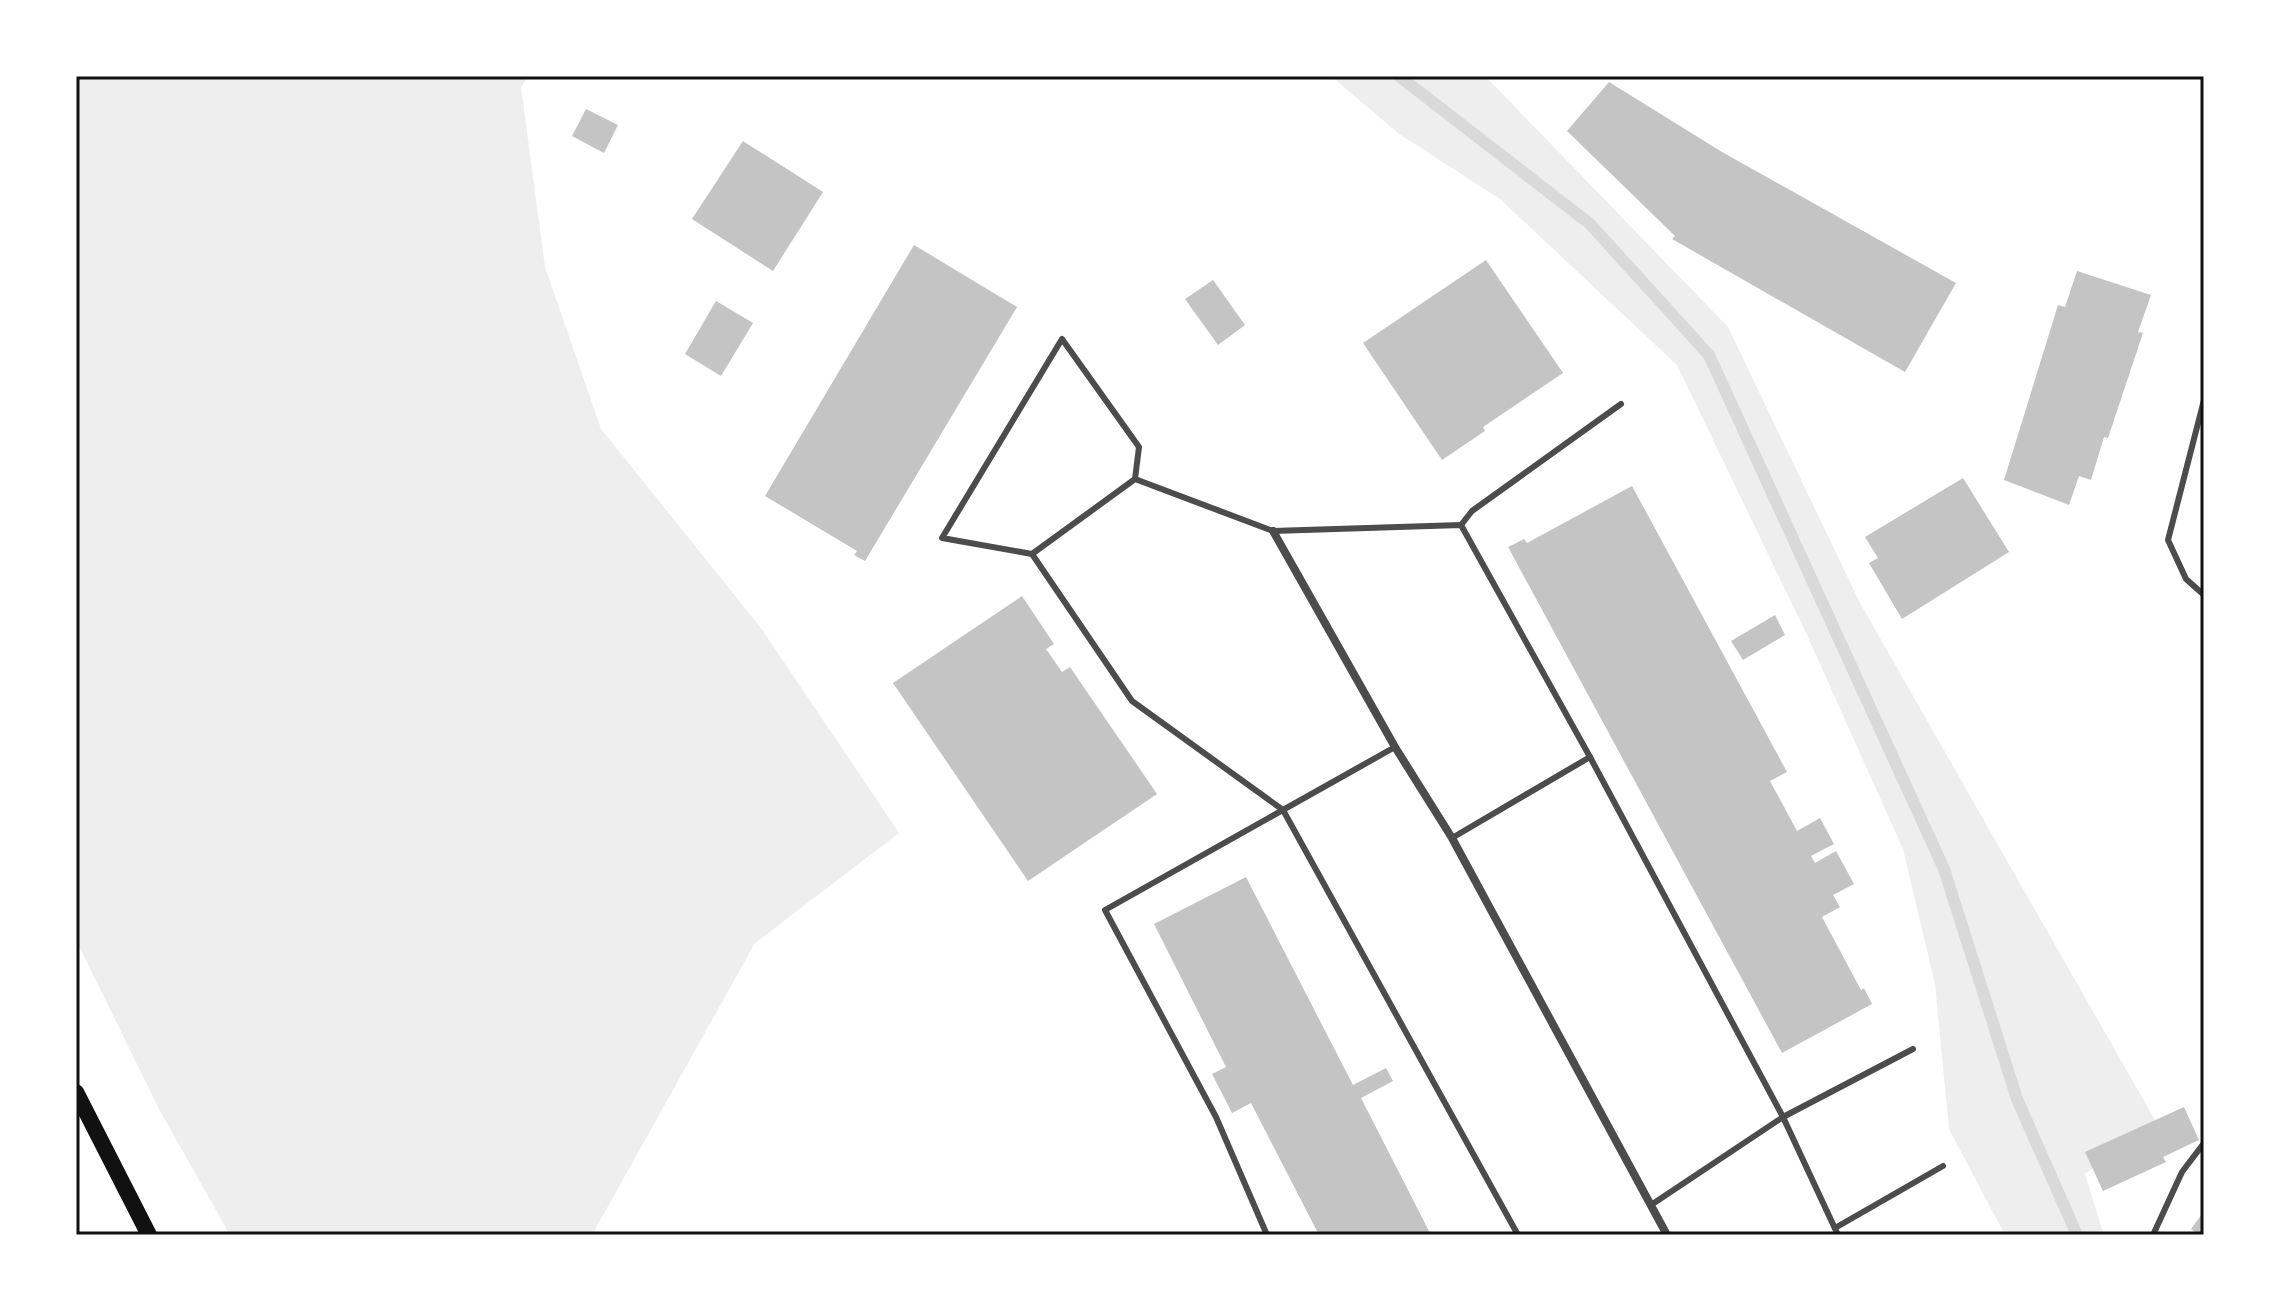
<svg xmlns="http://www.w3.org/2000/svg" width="2280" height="1311" font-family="Merriweather,serif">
	<rect width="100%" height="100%" fill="#fff"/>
	<!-- green -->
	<g fill="#eee">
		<path d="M76,76H529L521,87L545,267L601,429L761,628L899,833L755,943L592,1235H230L160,1111L76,940Z"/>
		<path d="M1331,76H1485L1728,327L1860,603L2155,1120L2085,1174L2104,1235H2005L1949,1129L1935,984L1903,849L1807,635L1677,365L1500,199L1399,134Z"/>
	</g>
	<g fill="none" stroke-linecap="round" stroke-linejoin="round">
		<!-- stream -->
		<path stroke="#d9d9d9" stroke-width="12" d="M1399,76L1590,224L1709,355L1944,869L2017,1099L2077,1235"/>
	</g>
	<!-- building -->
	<g fill="#c4c4c4">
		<path d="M1609,82L1722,152L1956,283L1905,372L1672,239L1675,236L1567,131Z"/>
		<path d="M586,109L618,125L604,153L572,136Z"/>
		<path d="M743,141L823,192L773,271L692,219Z"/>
		<path d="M914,245L1017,307L865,561L854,555L857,551L765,496Z"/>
		<path d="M1486,260L1563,373L1483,427L1485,431L1442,460L1363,343Z"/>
		<path d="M2077,271L2151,295L2138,332L2143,333L2108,438L2104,437L2091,480L2079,476L2069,505L2004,480L2058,305L2065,307Z"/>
		<path d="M1213,280L1245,325L1218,345L1185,299Z"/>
		<path d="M716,301L753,323L721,376L685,354Z"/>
		<path d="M1963,478L2009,552L1902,619L1869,563L1878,558L1865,537Z"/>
		<path d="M1632,486L1787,772L1770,781L1797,831L1820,818L1834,844L1811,856L1815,863L1836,851L1854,884L1833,895L1840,907L1822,917L1861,990L1864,988L1872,1004L1782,1053L1508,547L1524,539L1527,543Z"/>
		<path d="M1022,596L1054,644L1046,649L1062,672L1070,667L1157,794L1028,881L893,683Z"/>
		<path d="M1775,615L1785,635L1743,660L1731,641Z"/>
		<path d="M1246,877L1353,1085L1386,1068L1393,1081L1361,1098L1431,1235H1319L1251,1103L1232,1113L1212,1074L1226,1067L1154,924Z"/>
		<path d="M2184,1107L2199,1140L2163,1157L2166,1162L2103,1191L2085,1152Z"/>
		<path d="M2204,1211V1235H2199L2191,1229Z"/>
	</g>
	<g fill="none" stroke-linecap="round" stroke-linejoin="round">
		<!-- service -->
		<g stroke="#4c4c4c" stroke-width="6">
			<path d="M2204,400L2168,540L2186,579L2204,595"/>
			<path d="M1461,525L1472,511L1621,404"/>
			<path d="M1032,554L942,538L1062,339L1139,447L1135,479"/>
			<path d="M1452,838L1590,757"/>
			<path d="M1651,1205L1783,1117L1913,1049"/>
			<path d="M1835,1228L1943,1166"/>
			<path d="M1267,1235L1216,1117L1105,910L1395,747"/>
			<path d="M1518,1235L1283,810L1132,701L1032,554L1135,479L1273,531L1461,525L1590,757L1783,1117L1838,1235"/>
			<path d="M2153,1235L2182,1172L2204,1143"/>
		</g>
		<!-- minor -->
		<path stroke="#4c4c4c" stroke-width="8" d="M1273,531L1395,747L1452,838L1667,1235"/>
		<!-- secondary -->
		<path stroke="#111" stroke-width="16" d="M76,1092L149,1235"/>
	</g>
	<!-- border -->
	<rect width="2280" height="1311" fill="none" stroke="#ffffff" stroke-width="156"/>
	<rect x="78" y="78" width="2124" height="1155" fill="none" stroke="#111" stroke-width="3"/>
</svg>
